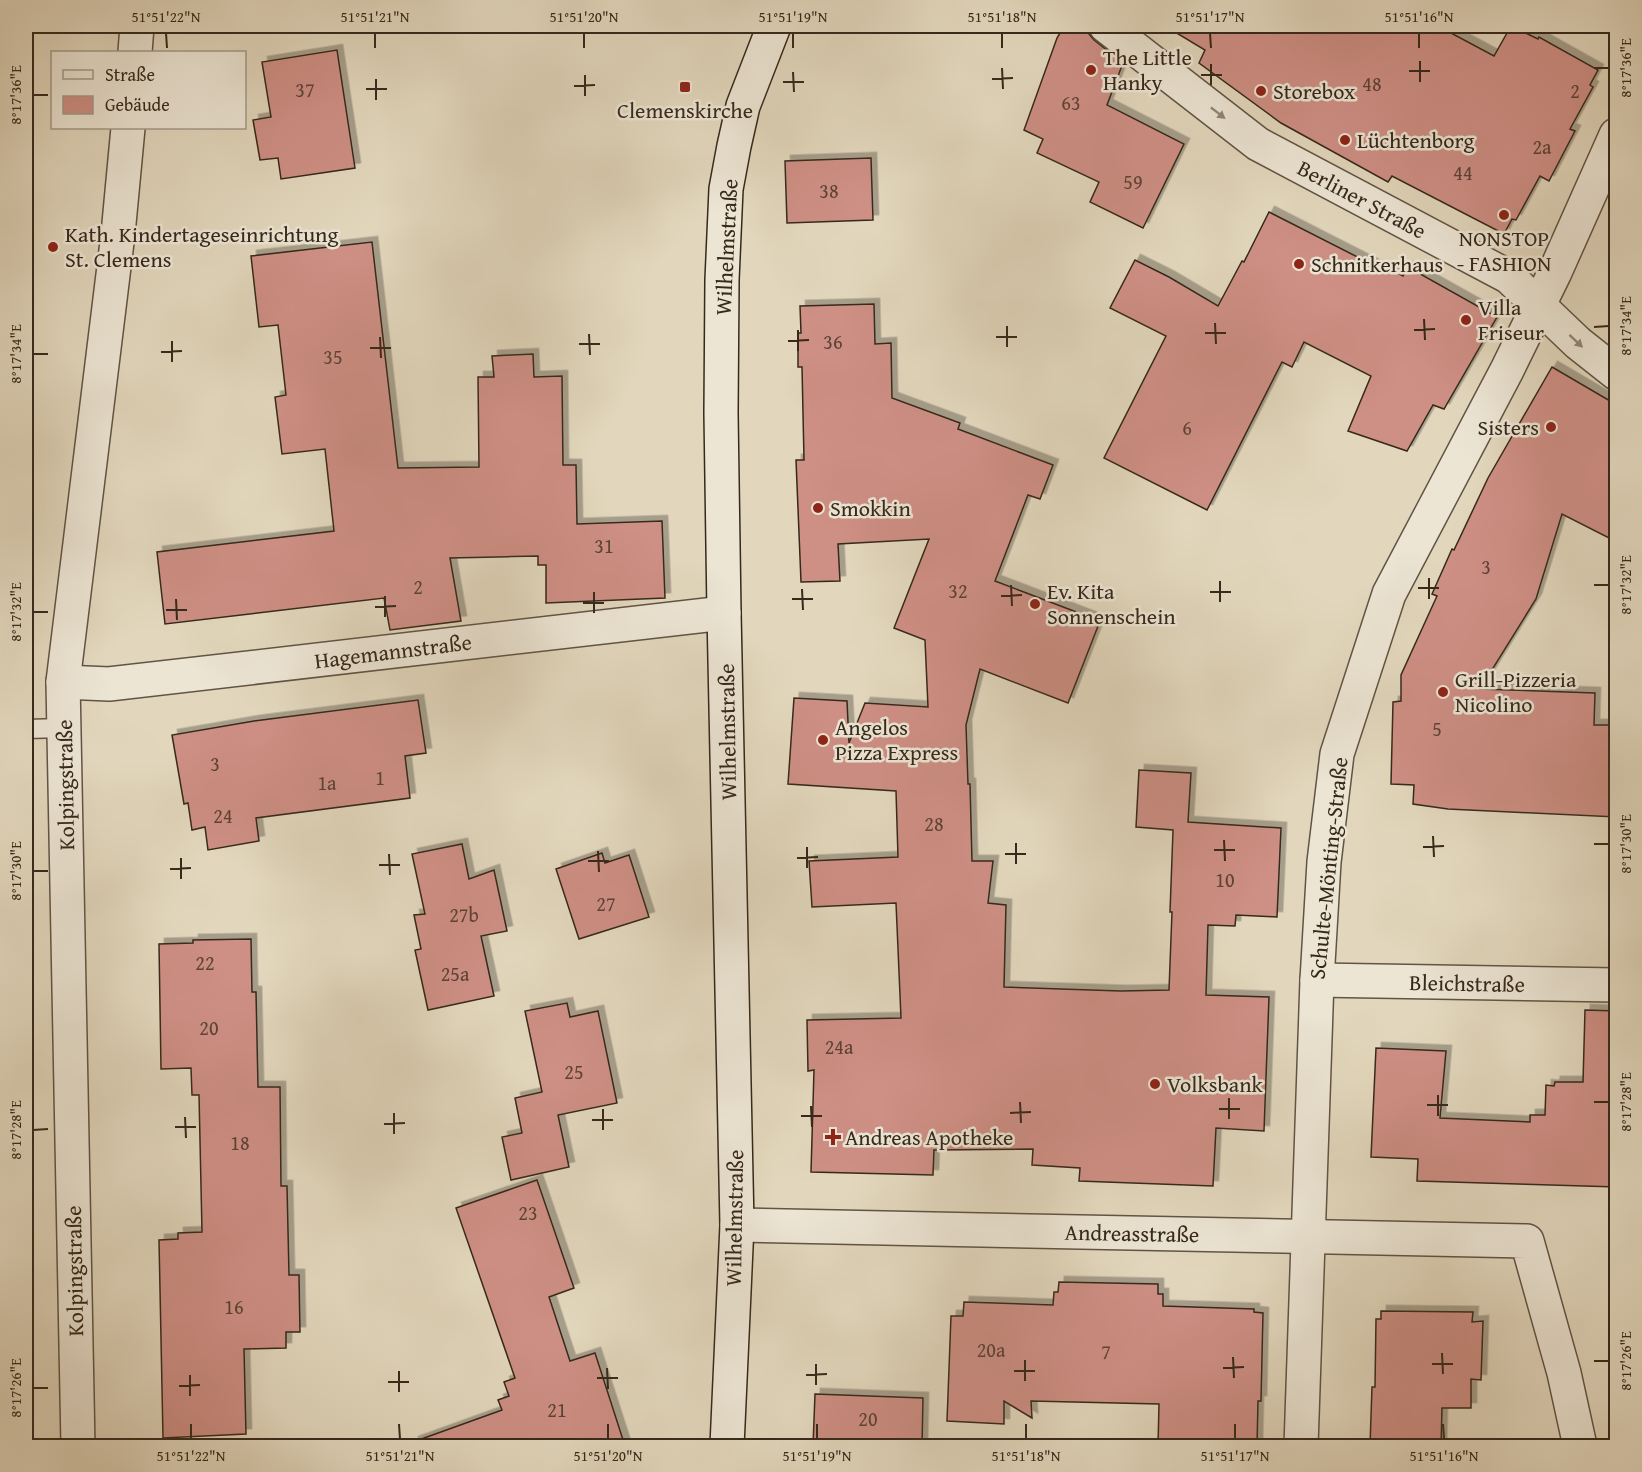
<svg xmlns="http://www.w3.org/2000/svg" width="1642" height="1472" font-family="'Gentium Book Plus',serif">
	<defs>
		<filter id="shadow"><feDropShadow dx="5.5" dy="-5.5" stdDeviation="0" flood-color="#0004"/></filter>
	</defs>
	<rect width="100%" height="100%" fill="#e2d7bd"/>
	<filter id="stains"><feTurbulence type="fractalNoise" baseFrequency=".00333" numOctaves="4"/><feColorMatrix values="0 0 0 0 .2 0 0 0 0 .09 0 0 0 0 .02 0 0 0 .5 -.17"/></filter>
	<radialGradient id="worn" r=".72"><stop offset=".6" stop-color="#630" stop-opacity="0"/><stop offset="1" stop-color="#630" stop-opacity=".3"/></radialGradient>
	<!-- building -->
	<g fill="#ce8f85" stroke="#36291b" stroke-width="1.5" filter="url(#shadow)">
		<path d="M1064,26H1088L1089,34L1094,40L1123,63L1107,105L1184,144L1143,228L1090,202L1099,182L1037,153L1043,139L1024,130L1057,38Z"/>
		<path d="M1165,26H1438L1494,56L1511,26L1538,39L1539,37L1598,70L1590,85L1593,87L1570,129L1575,131L1549,181L1540,176L1516,220L1512,219L1504,234L1392,176L1388,182L1281,123L1199,63L1205,50Z"/>
		<path d="M337,50L355,168L281,179L278,158L260,160L253,120L271,117L262,62Z"/>
		<path d="M871,158L873,220L787,223L785,161Z"/>
		<path d="M1269,212L1385,271L1387,267L1403,276L1408,267L1497,317L1444,409L1433,405L1407,451L1348,431L1371,376L1304,342L1292,367L1282,362L1207,510L1104,458L1166,336L1110,308L1135,260L1169,277L1218,306L1242,261L1244,262Z"/>
		<path d="M372,242L398,468L479,467L478,377H494L492,356L533,354L534,377L562,376L563,465H576L577,524L662,521L665,598L546,603V565H538V556L450,558L461,621L390,630L384,598L165,624L157,552L334,531L325,449L282,454L275,397L286,395L278,325L259,327L251,256Z"/>
		<path d="M874,304L875,344L891,343L892,398L960,423L958,429L1053,465L1040,499L1028,495L995,581L1100,621L1068,703L980,669L966,725L968,784H970L972,861H993L988,903L1006,905L1004,987L1121,991L1169,990L1172,912H1170L1173,830L1136,827L1139,770L1191,773L1188,822L1281,828L1277,917L1236,915L1235,926L1208,925L1206,995L1269,997L1264,1131L1216,1128L1213,1186L1079,1181L1080,1168L1032,1165L1033,1149L934,1150L933,1175L811,1172L814,1070L808,1071L807,1020L901,1018L896,903L812,907L809,861L898,857L896,791L788,784L794,698L847,701L849,743L865,703L928,707L925,640L894,628L929,539L838,544L840,581L801,582L796,460H804L802,367H798V333H801L800,306Z"/>
		<path d="M1552,367L1617,405V542L1562,514L1536,599L1480,689L1595,693L1594,725H1617V817L1448,809L1413,804L1414,785L1391,784L1393,702L1401,701V675L1437,596L1432,594L1452,549L1454,550L1488,478Z"/>
		<path d="M418,700L426,753L405,756L410,798L256,818L259,841L208,850L205,827L192,830L188,803L184,804L172,735L254,721Z"/>
		<path d="M462,844L469,879L494,870L507,931L481,936L494,996L428,1010L415,950L421,949L414,915L425,914L412,854Z"/>
		<path d="M602,853L605,863L629,855L649,917L579,939L556,869Z"/>
		<path d="M251,939L252,992H256L258,1087H280L281,1186H287L289,1275H299L300,1332H286V1348L244,1349L246,1434L163,1438L159,1240L178,1239V1233L202,1232L199,1095H192L191,1068L161,1069L159,944L193,943V940Z"/>
		<path d="M567,1003L570,1017L598,1011L617,1103L558,1115L569,1167L511,1180L502,1137L522,1133L515,1098L542,1092L525,1011Z"/>
		<path d="M1585,1010L1617,1011V1187L1417,1181L1418,1159L1371,1157L1376,1048L1446,1051L1440,1118L1530,1122V1115H1545L1546,1085L1554,1086L1555,1082H1583Z"/>
		<path d="M537,1180L574,1288L549,1297L570,1361L595,1353L625,1446H414L413,1442L502,1410L498,1400L509,1396L504,1382L515,1378L456,1208Z"/>
		<path d="M1059,1282L1158,1284V1294H1163V1306L1254,1309V1312L1263,1313L1261,1401H1258L1257,1446H1158L1159,1404L1031,1401L1032,1418L1004,1401V1424L947,1421L951,1316H963L964,1302L1053,1305L1054,1292H1058Z"/>
		<path d="M1381,1311L1473,1312L1472,1322L1483,1321L1481,1380L1471,1379V1408H1442L1441,1446H1370L1372,1387H1375L1376,1319H1381Z"/>
		<path d="M815,1394L923,1398L922,1446H813Z"/>
	</g>
	<g fill="none" stroke-linecap="round" stroke-linejoin="round">
		<!-- lane casing -->
		<g stroke="#615444" stroke-width="21">
			<path id="lane" d="M26,729L64,728"/>
		</g>
		<!-- street casing -->
		<g stroke="#615444" stroke-width="36">
			<g id="street">
				<path d="M1106,26L1258,144L1509,277L1578,343L1616,373"/>
				<path d="M135,52L137,26"/>
				<path d="M63,682L109,684L724,613"/>
				<path d="M1317,980L1616,985"/>
				<path d="M737,1225L1527,1241L1564,1373L1580,1446"/>
				<path d="M78,1446L63,682L118,234L128,128"/>
				<path d="M1301,1446L1317,980L1324,862L1337,754L1389,594L1507,370L1555,272L1616,135"/>
			</g>
		</g>
		<!-- secondary casing -->
		<g stroke="#36291b" stroke-width="36">
			<path id="secondary" d="M727,1446L737,1225L724,613L721,413L722,280L726,189L734,146L743,106L774,26"/>
		</g>
		<!-- lane -->
		<use href="#lane" stroke="#ece5d4" stroke-width="18"/>
		<!-- street -->
		<use href="#street" stroke="#ece5d4" stroke-width="33"/>
		<!-- secondary -->
		<use href="#secondary" stroke="#ece5d4" stroke-width="33"/>
	</g>
	<!-- one-way arrows -->
	<defs><path id="oneway-solid" d="M-6-.8H1V-3.2L6.5 0L1 3.2V.8H-6Z" transform="scale(1.5)"/></defs>
	<g fill="#918778">
		<use href="#oneway-solid" transform="translate(1218 113) rotate(38)"/>
		<use href="#oneway-solid" transform="translate(1576 341) rotate(43)"/>
	</g>
	<!-- ticks -->
	<path fill="none" stroke="#36291b" stroke-width="2" d="M166,33L167,48M375,33V48M584,33V48M793,33V48M1002,33V48M1210,33L1211,48M1419,33V48M1420,61V82M1211,64V85M1002,68L1003,89M1594,68H1609M1409,71H1430M793,72L794,92M585,75V96M1201,75H1222M376,79V100M992,79L1013,78M783,82H804M574,86L595,85M366,89H387M33,95H48M1424,319L1425,340M1215,323L1216,344M1007,326V347M1594,327L1609,326M798,330V351M1414,330L1435,329M1205,333H1226M589,334L590,355M380,337L381,358M996,337H1017M172,341V362M788,341L809,340M579,344H600M370,348H391M161,352L182,351M33,354H48M1429,578V599M1220,581V602M1011,585L1012,606M1594,585H1609M1418,588H1439M802,589L803,610M594,592V613M1210,592H1231M385,596V617M1001,596L1022,595M176,599L177,620M792,599H813M583,603H604M375,607L396,606M166,610H187M33,612H48M1433,836L1434,857M1224,840L1225,861M1016,843V864M1594,844H1609M807,847V868M1423,847L1444,846M1214,850H1235M598,851L599,872M389,854L390,875M1005,854H1026M181,858V879M797,858L818,857M588,861H609M379,865H400M170,869L191,868M33,871H48M1438,1095V1116M1229,1098V1119M1020,1102L1021,1123M1594,1102H1609M1427,1105H1448M811,1106L812,1127M603,1109V1130M1219,1109H1240M394,1113V1134M1010,1113L1031,1112M801,1116H822M185,1117L186,1138M592,1120H613M384,1124L405,1123M175,1127H196M33,1130L48,1129M1442,1353L1443,1374M1233,1357L1234,1378M1025,1360V1381M1594,1361H1609M816,1364V1385M1432,1364H1453M607,1368L608,1389M1223,1368L1244,1367M399,1371V1392M1014,1371H1035M190,1375V1396M806,1375L827,1374M597,1378H618M388,1382H409M179,1386L200,1385M33,1388H48M191,1424V1439M399,1424L400,1439M608,1424V1439M817,1424V1439M1026,1424V1439M1235,1424V1439M1443,1424L1444,1439"/>
	<!-- markers -->
	<g fill="#8f2418" stroke="#ece5d4" stroke-width="2">
		<circle cx="1091" cy="70" r="6"/>
		<rect x="679" y="81" width="12" height="12" rx="3"/>
		<circle cx="1261" cy="91" r="6"/>
		<circle cx="1345" cy="140" r="6"/>
		<circle cx="1504" cy="215" r="6"/>
		<circle cx="53" cy="247" r="6"/>
		<circle cx="1299" cy="264" r="6"/>
		<circle cx="1466" cy="320" r="6"/>
		<circle cx="1551" cy="427" r="6"/>
		<circle cx="818" cy="508" r="6"/>
		<circle cx="1035" cy="604" r="6"/>
		<circle cx="1443" cy="692" r="6"/>
		<circle cx="823" cy="740" r="6"/>
		<circle cx="1155" cy="1084" r="6"/>
		<path d="M830 1128h6v6h6v6h-6v6h-6v-6h-6v-6h6z"/>
	</g>
	<g text-anchor="middle" dominant-baseline="central" stroke-width="5" stroke-linejoin="round" paint-order="stroke">
		<!-- number labels -->
		<g font-size="20" fill="#5c4236">
			<text x="1372" y="83">48</text>
			<text x="305" y="89">37</text>
			<text x="1575" y="90">2</text>
			<text x="1071" y="102">63</text>
			<text x="1542" y="146">2a</text>
			<text x="1463" y="172">44</text>
			<text x="1133" y="181">59</text>
			<text x="829" y="190">38</text>
			<text x="833" y="341">36</text>
			<text x="333" y="356">35</text>
			<text x="1187" y="427">6</text>
			<text x="604" y="545">31</text>
			<text x="1486" y="566">3</text>
			<text x="418" y="586">2</text>
			<text x="958" y="590">32</text>
			<text x="1437" y="728">5</text>
			<text x="215" y="763">3</text>
			<text x="380" y="777">1</text>
			<text x="327" y="782">1a</text>
			<text x="223" y="815">24</text>
			<text x="934" y="823">28</text>
			<text x="1225" y="879">10</text>
			<text x="606" y="903">27</text>
			<text x="464" y="914">27b</text>
			<text x="205" y="962">22</text>
			<text x="455" y="973">25a</text>
			<text x="209" y="1027">20</text>
			<text x="839" y="1046">24a</text>
			<text x="574" y="1071">25</text>
			<text x="240" y="1142">18</text>
			<text x="528" y="1212">23</text>
			<text x="234" y="1306">16</text>
			<text x="991" y="1349">20a</text>
			<text x="1106" y="1351">7</text>
			<text x="557" y="1409">21</text>
			<text x="868" y="1418">20</text>
		</g>
		<!-- poi labels -->
		<g font-size="22" fill="#36291b" stroke="#ece5d4" text-anchor="start">
			<text x="1103" y="57">The Little<tspan x="1103" dy="25">Hanky</tspan></text>
			<text x="1273" y="91">Storebox</text>
			<text x="685" y="110" text-anchor="middle">Clemenskirche</text>
			<text x="1357" y="140">Lüchtenborg</text>
			<text x="65" y="234">Kath. Kindertageseinrichtung<tspan x="65" dy="25">St. Clemens</tspan></text>
			<text x="1504" y="238" text-anchor="middle">NONSTOP<tspan x="1504" dy="25">- FASHION</tspan></text>
			<text x="1311" y="264">Schnitkerhaus</text>
			<text x="1478" y="307">Villa<tspan x="1478" dy="25">Friseur</tspan></text>
			<text x="1539" y="427" text-anchor="end">Sisters</text>
			<text x="830" y="508">Smokkin</text>
			<text x="1047" y="591">Ev. Kita<tspan x="1047" dy="25">Sonnenschein</tspan></text>
			<text x="1455" y="679">Grill-Pizzeria<tspan x="1455" dy="25">Nicolino</tspan></text>
			<text x="835" y="727">Angelos<tspan x="835" dy="25">Pizza Express</tspan></text>
			<text x="1167" y="1084">Volksbank</text>
			<text x="845" y="1137">Andreas Apotheke</text>
		</g>
		<!-- street labels -->
		<g font-size="22" fill="#36291b" stroke="#ece5d4">
			<text transform="translate(1362 199) rotate(28)">Berliner Straße</text>
			<text transform="translate(726 247) rotate(-87)">Wilhelmstraße</text>
			<text transform="translate(393 651) rotate(-7)">Hagemannstraße</text>
			<text transform="translate(727 732) rotate(-91)">Wilhelmstraße</text>
			<text transform="translate(65 785) rotate(-91)">Kolpingstraße</text>
			<text transform="translate(1328 868) rotate(-84)">Schulte-Mönting-Straße</text>
			<text transform="translate(1467 983) rotate(1)">Bleichstraße</text>
			<text transform="translate(734 1218) rotate(-89)">Wilhelmstraße</text>
			<text transform="translate(1132 1233) rotate(1)">Andreasstraße</text>
			<text transform="translate(74 1271) rotate(-91)">Kolpingstraße</text>
		</g>
	</g>
	<!-- margin -->
	<rect width="1642" height="1472" fill="none" stroke="#e2d7bd" stroke-width="66"/>
	<!-- legend -->
	<rect x="51" y="51" width="195" height="78" fill="#ece5d4" stroke="#a39a8a" stroke-width="1.5"/>
	<rect x="63" y="70" width="30" height="9" fill="#ece5d4" stroke="#a39a8a" stroke-width="1.5"/>
	<text x="105" y="81" font-size="18" fill="#36291b">Straße</text>
	<rect x="63" y="96" width="30" height="18" fill="#ce8f85" stroke="#a39a8a" stroke-width="1.5"/>
	<text x="105" y="111" font-size="18" fill="#36291b">Gebäude</text>
	<rect x="33" y="33" width="1576" height="1406" fill="none" stroke="#36291b" stroke-width="2"/>
	<g font-size="15" text-anchor="middle" fill="#36291b">
		<text x="166" y="22">51°51'22"N</text>
		<text x="375" y="22">51°51'21"N</text>
		<text x="584" y="22">51°51'20"N</text>
		<text x="793" y="22">51°51'19"N</text>
		<text x="1002" y="22">51°51'18"N</text>
		<text x="1210" y="22">51°51'17"N</text>
		<text x="1419" y="22">51°51'16"N</text>
		<text transform="translate(1626 68) rotate(-90)" y="5">8°17'36"E</text>
		<text transform="translate(16 95) rotate(-90)" y="5">8°17'36"E</text>
		<text transform="translate(1626 326) rotate(-90)" y="5">8°17'34"E</text>
		<text transform="translate(16 354) rotate(-90)" y="5">8°17'34"E</text>
		<text transform="translate(1626 585) rotate(-90)" y="5">8°17'32"E</text>
		<text transform="translate(16 612) rotate(-90)" y="5">8°17'32"E</text>
		<text transform="translate(1626 844) rotate(-90)" y="5">8°17'30"E</text>
		<text transform="translate(16 871) rotate(-90)" y="5">8°17'30"E</text>
		<text transform="translate(1626 1102) rotate(-90)" y="5">8°17'28"E</text>
		<text transform="translate(16 1130) rotate(-90)" y="5">8°17'28"E</text>
		<text transform="translate(1626 1361) rotate(-90)" y="5">8°17'26"E</text>
		<text transform="translate(16 1388) rotate(-90)" y="5">8°17'26"E</text>
		<text x="191" y="1461">51°51'22"N</text>
		<text x="400" y="1461">51°51'21"N</text>
		<text x="608" y="1461">51°51'20"N</text>
		<text x="817" y="1461">51°51'19"N</text>
		<text x="1026" y="1461">51°51'18"N</text>
		<text x="1235" y="1461">51°51'17"N</text>
		<text x="1444" y="1461">51°51'16"N</text>
	</g>
	<rect width="100%" height="100%" filter="url(#stains)"/>
	<rect width="100%" height="100%" fill="url(#worn)"/>
</svg>
